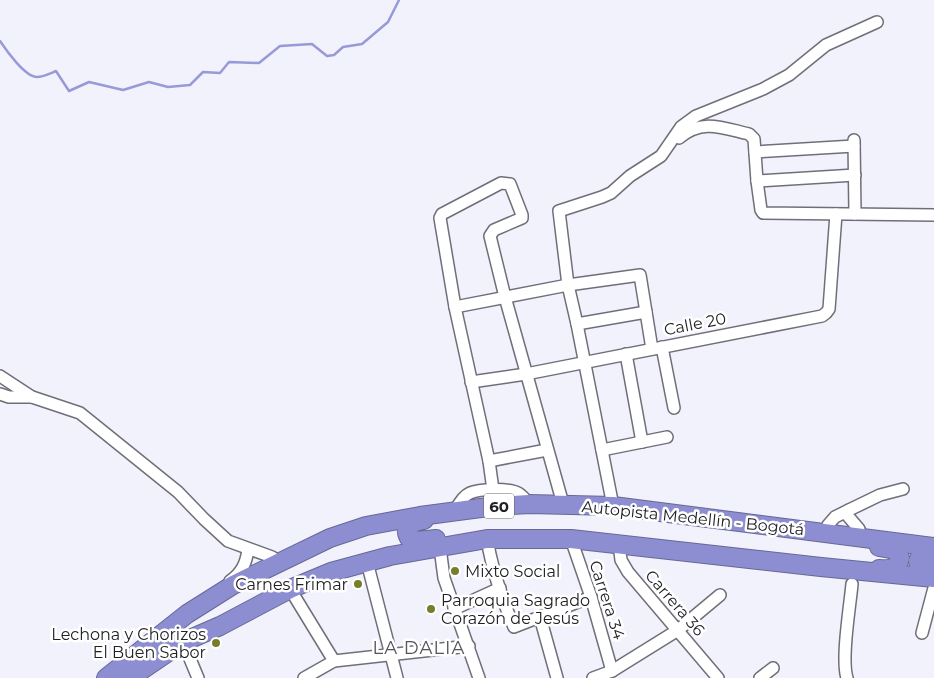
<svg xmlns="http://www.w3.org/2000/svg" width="934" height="678" font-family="Montserrat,sans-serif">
	<rect width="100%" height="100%" fill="#f2f2fd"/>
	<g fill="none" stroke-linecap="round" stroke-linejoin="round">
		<!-- stream -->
		<path stroke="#989ad7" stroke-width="2.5" d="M0,41C6,50 25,77 37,77C43,77 51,73 56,71L69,91L89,82L123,90L149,82L168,87L190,85L203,72L220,73L229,62L259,63L280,46L312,44L327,56L334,55L343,47L362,44L388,22L399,0"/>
		<!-- minor casing -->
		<g stroke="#6f6f78" stroke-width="14">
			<g id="minor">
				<path d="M679,138C702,118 723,128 749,134L754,139L757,181L761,210L763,213L934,215"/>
				<path d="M854,140L855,214"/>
				<path d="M755,152L854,146"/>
				<path d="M757,181L855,175"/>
				<path d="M455,307L568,285L640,275L652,349"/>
				<path d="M577,324L646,312"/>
				<path d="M662,347L674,408"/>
				<path d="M626,354L642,442"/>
				<path d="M0,376L32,397L80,413L178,492L204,519L228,541L272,557L279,562"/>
				<path d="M471,382L526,374L822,316L826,313L829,309L836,214"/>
				<path d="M0,394L9,397H32"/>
				<path d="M602,450L667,437"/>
				<path d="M489,461L547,450"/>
				<path d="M493,490L489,461L455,307L440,218L442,214L501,183L510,184L522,215V218L494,230L490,236L505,297L563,504"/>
				<path d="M613,506L577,324L568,285L559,211L602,197L611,193L630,176L661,156L681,127L696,116L763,89L789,75L826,45L877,22"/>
				<path d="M455,511C458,505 463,496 470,493C479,489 509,488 518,493C523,496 526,500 529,504"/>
				<path d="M828,525L835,517L849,510"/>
				<path d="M859,529L847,515L849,510L880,495L903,489"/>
				<path d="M487,539C492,569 502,599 514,627L591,597"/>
				<path d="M571,539L591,597L612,671"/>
				<path d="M619,544L621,560L628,572L718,678"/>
				<path d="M440,548L444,578L479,678"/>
				<path d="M367,562L397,678"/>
				<path d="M230,581C242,573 246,563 248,550"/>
				<path d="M290,589L334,661"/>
				<path d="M454,609L500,588"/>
				<path d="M540,617L557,678"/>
				<path d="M922,633L934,588"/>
				<path d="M183,642L198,678"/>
				<path d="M304,678L334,661L469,646"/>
				<path d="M593,678L612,671L678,630L720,595"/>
				<path d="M760,678L773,668"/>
				<path d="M847,678C841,659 850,606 852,584"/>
			</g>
		</g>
		<!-- highway casing -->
		<g stroke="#676894" stroke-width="20">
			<g id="highway">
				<path d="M424,520C413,522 402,525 409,538L417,541L436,539"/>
				<path d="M934,554L921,555L918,561L920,568L934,571"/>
				<path d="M879,569C888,570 898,569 900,558L896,550L879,547"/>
				<path d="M106,678L187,614L233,585L330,538L366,526L420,516L496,506L529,504L613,506L934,547"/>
				<path d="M130,678L183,642L220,626L290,589L331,572L390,556L487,539H571L821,567L934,578"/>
			</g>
		</g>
		<!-- minor -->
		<use href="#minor" stroke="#fff" stroke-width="11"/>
		<!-- highway -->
		<use href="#highway" stroke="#8d8ed1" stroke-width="18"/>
	</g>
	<!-- markers -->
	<g fill="#767e29" stroke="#fff" stroke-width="2">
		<circle cx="455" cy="571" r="5"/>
		<circle cx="358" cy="584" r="5"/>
		<circle cx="431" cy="609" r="5"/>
		<circle cx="216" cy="643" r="5"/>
	</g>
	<g text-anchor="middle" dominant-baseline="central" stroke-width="5" stroke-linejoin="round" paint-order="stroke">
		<!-- shield labels -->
		<rect fill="#fff" stroke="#636466" stroke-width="1" x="484" y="493.5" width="30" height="25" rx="4"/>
		<g font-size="15" font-weight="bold" fill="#202124">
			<text x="499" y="506">60</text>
		</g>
		<!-- street labels -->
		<g font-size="16" fill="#202124" stroke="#fff">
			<text transform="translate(695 324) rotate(-11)">Calle 20</text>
			<text transform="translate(693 518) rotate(6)">Autopista Medellín - Bogotá</text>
			<text transform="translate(607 600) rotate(72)">Carrera 34</text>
			<text transform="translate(675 603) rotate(49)">Carrera 36</text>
		</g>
		<!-- poi labels -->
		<g font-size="16" fill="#202124" stroke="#fff" text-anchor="start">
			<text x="465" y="571">Mixto Social</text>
			<text x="348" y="584" text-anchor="end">Carnes Frimar</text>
			<text x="441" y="600">Parroquia Sagrado<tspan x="441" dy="18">Corazón de Jesús</tspan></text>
			<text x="206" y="634" text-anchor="end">Lechona y Chorizos<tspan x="206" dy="18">El Buen Sabor</tspan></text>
		</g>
		<!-- neighbourhood labels -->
		<g font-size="18" letter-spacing="1" fill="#54545d" stroke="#fff">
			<text x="419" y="648">LA DALIA</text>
		</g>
	</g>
</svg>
